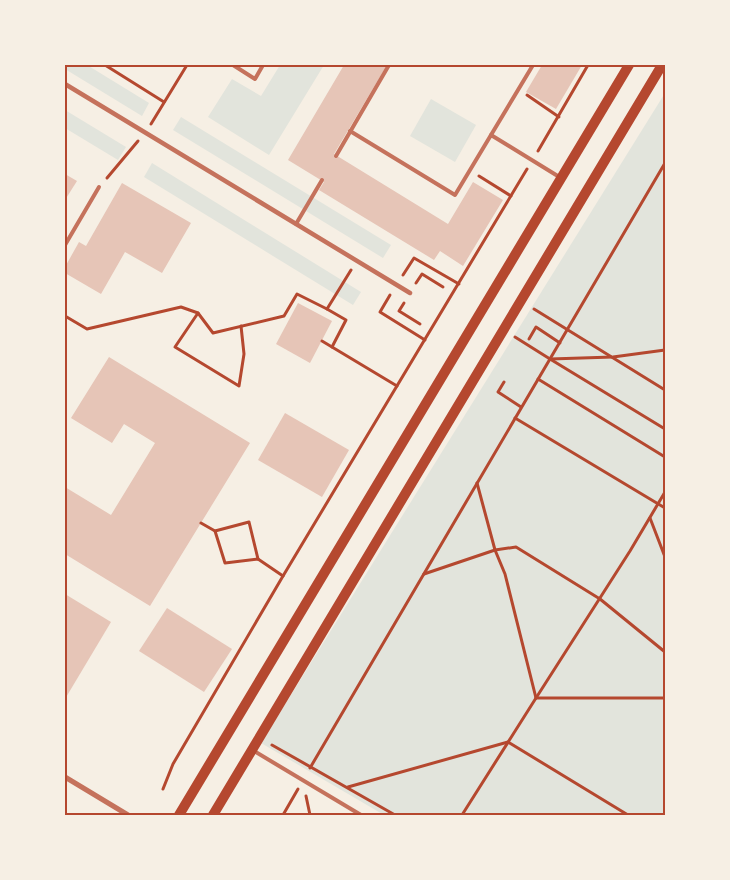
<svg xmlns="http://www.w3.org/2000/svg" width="730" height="880" font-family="Overpass,sans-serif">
	<rect width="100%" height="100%" fill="#f6efe4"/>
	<!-- green -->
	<g fill="#e2e4dc">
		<path d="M65,65H87L149,103L142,116L65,69Z"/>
		<path d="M280,65H324L269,155L208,117L232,79L261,96Z"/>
		<path d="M665,93V815H384L261,743Z"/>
		<path d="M431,99L476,125L455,162L410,136Z"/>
		<path d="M65,110L126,147L118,160L65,128Z"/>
		<path d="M181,117L391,245L383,258L173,130Z"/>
		<path d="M152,163L361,292L353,305L144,177Z"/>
	</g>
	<!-- building -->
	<g fill="#e6c5b7">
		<path d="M344,65H387L334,154L448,224L473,182L503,200L463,266L440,251L434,260L319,190L324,182L288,160Z"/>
		<path d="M542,65H582L556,109L526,92Z"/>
		<path d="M65,174L77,181L65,200Z"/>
		<path d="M122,183L191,223L162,273L125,252L101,294L65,273V267L79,242L86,246Z"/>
		<path d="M298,303L332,321L310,363L276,344Z"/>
		<path d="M109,357L250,443L150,606L65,554V487L111,515L155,443L124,424L112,443L71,418Z"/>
		<path d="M285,413L349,450L322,497L258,460Z"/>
		<path d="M65,594L111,622L65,699Z"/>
		<path d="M167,608L232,649L204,692L139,651Z"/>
	</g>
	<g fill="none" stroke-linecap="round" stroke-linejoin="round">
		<!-- path -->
		<g stroke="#b5482f" stroke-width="3">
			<path d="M105,65L164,102"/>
			<path d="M527,95L559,117"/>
			<path d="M151,124L187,65"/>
			<path d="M538,151L588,65"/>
			<path d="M479,176L511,196"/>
			<path d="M107,178L138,141"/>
			<path d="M403,275L414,258L459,284"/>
			<path d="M416,283L422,274L443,287"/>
			<path d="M390,295L380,312L425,340"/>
			<path d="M404,303L399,311L420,324"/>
			<path d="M327,309L346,320L332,347L397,386"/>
			<path d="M534,309L665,390"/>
			<path d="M198,313L175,347L239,386L244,354L241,326"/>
			<path d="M65,316L87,329L181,307L198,313L213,333L284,316L297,294L327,309L351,270"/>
			<path d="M515,337L550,359L665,429"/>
			<path d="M529,339L536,327L560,343"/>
			<path d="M322,341L332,347"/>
			<path d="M550,359L613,357L665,350"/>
			<path d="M538,379L665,457"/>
			<path d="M504,382L498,392L521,407"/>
			<path d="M515,418L665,508"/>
			<path d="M477,483L495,550L505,574L536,698"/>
			<path d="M650,518L665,557"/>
			<path d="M201,523L215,531L225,563L258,559L283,576"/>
			<path d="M215,531L249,522L258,559"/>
			<path d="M424,574L495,550L516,547L600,599L665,652"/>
			<path d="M536,698L630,551L665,492"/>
			<path d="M272,745L395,815"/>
			<path d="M310,768L665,163"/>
			<path d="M348,787L508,742L628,815"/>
			<path d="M163,789L173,764L283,576L527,169"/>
			<path d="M306,796L310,815"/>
			<path d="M283,815L298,789"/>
			<path d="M462,815L536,698H665"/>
		</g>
		<!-- service -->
		<g stroke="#c5725c" stroke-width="4">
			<path d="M233,65L255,79L263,65"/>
			<path d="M350,131L455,195L491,135L561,178"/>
			<path d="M491,135L533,65"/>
			<path d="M336,156L389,65"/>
			<path d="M296,224L322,180"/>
			<path d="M65,245L99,187"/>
			<path d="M254,751L361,815"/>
		</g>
		<!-- pedestrian -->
		<path stroke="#c5725c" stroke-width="4.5" d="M65,84L410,293"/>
		<!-- minor -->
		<path stroke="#c5725c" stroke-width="5" d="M65,777L128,815"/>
		<!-- secondary -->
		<g stroke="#b5482f" stroke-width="10">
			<path d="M179,815L629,65"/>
			<path d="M213,815L662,65"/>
		</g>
	</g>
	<!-- border -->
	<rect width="730" height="880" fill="none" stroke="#f6efe4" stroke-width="132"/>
	<rect x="66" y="66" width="598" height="748" fill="none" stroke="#b5482f" stroke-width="2"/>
</svg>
